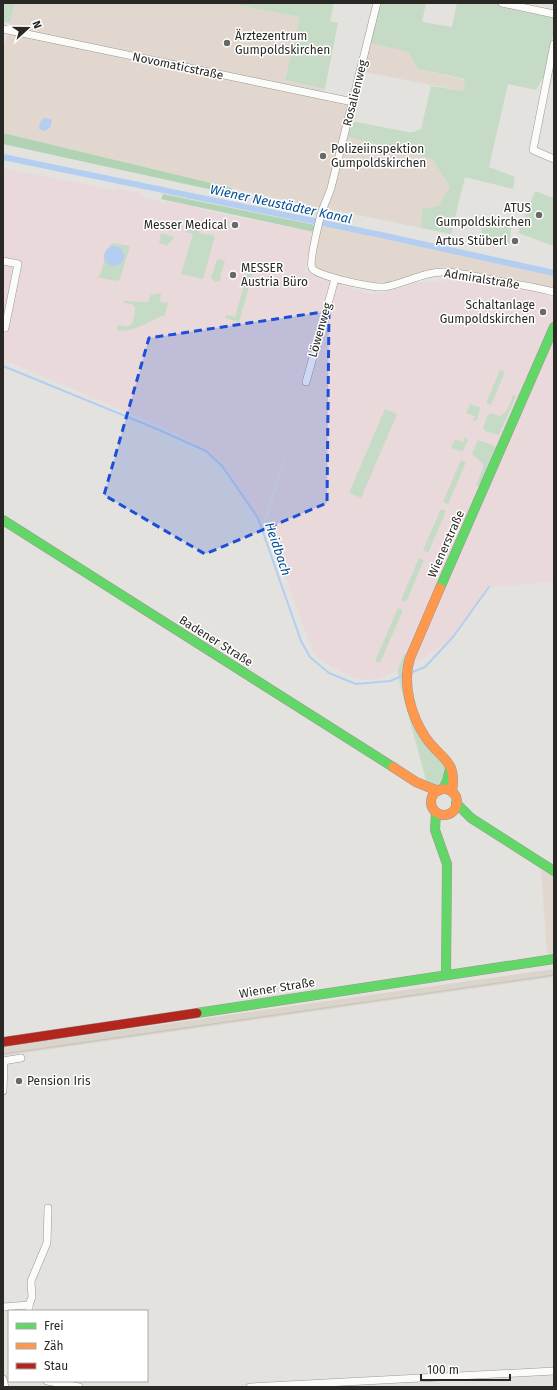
<svg xmlns="http://www.w3.org/2000/svg" width="557" height="1390" font-family="'Fira Sans',sans-serif">
	<rect width="100%" height="100%" fill="#e4e2de"/>
	<!-- commercial -->
	<g fill="#e2d7ce">
		<path d="M15,3H227L300,17L285,80L325,89L323,100L355,106L348,137L432,159L450,187L438,206L422,209L421,228L275,198L3,133V51Z"/>
		<path d="M370,43L410,52L418,69L465,80L463,91L364,72Z"/>
		<path d="M322,226L554,273V290L443,267L427,270L382,285L333,274L312,267Z"/>
		<path d="M541,870L554,877V953L547,954Z"/>
	</g>
	<!-- industrial -->
	<path fill="#e9d9da" d="M3,168L116,191L117,188L141,193L140,196L158,201L165,203L166,201L188,205L207,211L286,227L314,232L306,262L305,272L370,294L386,292L415,283L454,280L544,294L549,297L552,302L554,301V582L489,587L453,637L413,665L404,655L398,670L377,679L362,680L356,679L327,664L319,659L312,649L266,523L293,432L261,527L221,462L178,434L3,359Z"/>
	<!-- built -->
	<path fill="#dad4ca" d="M554,969V977L3,1056V1047Z"/>
	<!-- green -->
	<g fill="#c6dbc6">
		<path d="M3,3H15L10,23L3,22Z"/>
		<path d="M227,3H334L330,21L338,23L325,89L285,80L300,17Z"/>
		<path d="M381,3H426L422,22L452,27L457,3H519L554,16V30L545,74L536,90L508,84L489,167L515,177L513,189L465,177L451,234L421,228L422,209L438,206L450,187L432,159L348,137L351,121L408,132H413L421,129L431,86L463,91L465,79L418,69L409,52L370,43Z"/>
		<path d="M535,191L554,198V246L518,233Z"/>
		<path d="M481,221L511,227L510,244L482,239Z"/>
		<path d="M190,222L200,233L206,235L208,234L215,236L203,279L181,274L193,234L185,232L187,223Z"/>
		<path d="M161,233L174,237L167,246L159,243Z"/>
		<path d="M112,243L130,246L120,279L116,281L97,277L101,273L105,256C106,262 109,265 115,266L110,248L107,250Z"/>
		<path d="M219,259L225,261L220,277L221,278L220,281L215,282L211,278L217,260Z"/>
		<path d="M251,261L256,262L239,322L225,318L226,315L235,317Z"/>
		<path d="M161,293L160,302L168,303L164,317L161,316C147,323 132,333 117,330L118,325C121,325 126,327 129,326C134,325 135,312 135,307L132,304L124,303L125,301L149,302L150,295Z"/>
		<path d="M500,370L505,372L491,405L486,403Z"/>
		<path d="M513,395L516,396L499,435L485,431L483,427L488,415L492,413L500,416C508,412 510,403 513,395Z"/>
		<path d="M470,404L479,407L480,409L477,420L473,421L475,416L466,413Z"/>
		<path d="M385,409L397,414L361,498L349,493Z"/>
		<path d="M465,437L468,440L463,451H461L451,448L455,439L463,442Z"/>
		<path d="M478,440L490,444L496,447V451L481,487L476,485L483,468V464L472,454Z"/>
		<path d="M461,460L466,462L448,504L443,502Z"/>
		<path d="M441,509L446,511L428,553L423,550Z"/>
		<path d="M419,558L424,560L406,602L401,600Z"/>
		<path d="M398,608L403,610L380,663L375,661Z"/>
		<path d="M404,654L408,656L406,693L445,764L446,772L442,783L436,786L427,784L399,680L398,670Z"/>
	</g>
	<!-- forest -->
	<g fill="#b1d3b3">
		<path d="M3,133L232,188L231,194L3,144Z"/>
		<path d="M163,194L315,225L314,232L161,199Z"/>
	</g>
	<!-- water -->
	<g fill="#b3cef0">
		<path d="M46,118L52,120L50,128L44,131L39,129C40,124 39,120 46,118Z"/>
		<circle cx="114" cy="256" r="10"/>
	</g>
	<g fill="none" stroke-linecap="round" stroke-linejoin="round">
		<!-- stream -->
		<g stroke="#b3cef0" stroke-width="2">
			<path d="M3,366L157,429L206,451L222,466L258,518L301,641L310,657L329,673L356,684L390,681L404,675"/>
			<path d="M410,673L425,667L453,637L489,587"/>
		</g>
		<!-- canal -->
		<path stroke="#b3cef0" stroke-width="6" d="M3,157L381,235L554,273"/>
		<!-- street casing -->
		<g stroke="#9a9895" stroke-width="8">
			<g id="street">
				<path d="M377,3L331,188C328,197 324,205 321,214C319,222 309,262 312,268C315,276 374,288 384,287C405,284 424,271 446,272C463,273 480,277 497,281C516,284 535,287 554,292"/>
				<path d="M502,3L554,14"/>
				<path d="M3,29L353,102"/>
				<path d="M554,44L533,150L554,159"/>
				<path d="M3,261L18,264L5,328"/>
				<path d="M306,382L335,279"/>
				<path d="M3,1061L21,1058"/>
				<path d="M3,1091L4,1061"/>
				<path d="M3,1307L29,1305"/>
				<path d="M29,1311V1305L32,1297L31,1281L47,1243L48,1208"/>
				<path d="M3,1379L5,1387"/>
				<path d="M47,1381L79,1387"/>
				<path d="M250,1387L554,1371"/>
			</g>
		</g>
		<!-- fast casing -->
		<g stroke="#9a9895" stroke-width="10">
			<g id="fast">
				<path d="M3,520L393,767"/>
				<path d="M440,588L554,327"/>
				<path d="M443,789L447,781L450,769"/>
				<path d="M456,803L471,818L554,871"/>
				<path d="M436,812L435,830L447,864L446,975"/>
				<path d="M197,1013L554,959"/>
			</g>
		</g>
		<!-- slow casing -->
		<g stroke="#9a9895" stroke-width="10">
			<g id="slow">
				<path d="M440,588L410,658C402,684 411,716 426,738C442,761 457,759 452,792"/>
				<path d="M393,767L416,782L438,791"/>
				<circle cx="444" cy="802" r="13"/>
			</g>
		</g>
		<!-- jam casing -->
		<g stroke="#9a9895" stroke-width="10">
			<path id="jam" d="M3,1042L197,1013"/>
		</g>
		<!-- street -->
		<use href="#street" stroke="#fbfbfa" stroke-width="7"/>
		<!-- fast -->
		<use href="#fast" stroke="#63d668" stroke-width="9"/>
		<!-- slow -->
		<use href="#slow" stroke="#ff974d" stroke-width="9"/>
		<!-- jam -->
		<use href="#jam" stroke="#b3261e" stroke-width="9"/>
		<!-- tram -->
		<path stroke="#c4c3c2" stroke-width="1" d="M3,1054L554,975"/>
	</g>
	<!-- marked area -->
	<path fill="#1d4ed8" fill-opacity="0.2" stroke="#1d4ed8" stroke-width="3" stroke-dasharray="8 5" stroke-linejoin="round" d="M329,311L327,503L205,554L104,495L149,338Z"/>
	<!-- markers -->
	<g fill="#6a6965" stroke="#fff" stroke-width="1.5">
		<circle cx="227" cy="43" r="4"/>
		<circle cx="323" cy="156" r="4"/>
		<circle cx="539" cy="215" r="4"/>
		<circle cx="235" cy="225" r="4"/>
		<circle cx="515" cy="241" r="4"/>
		<circle cx="233" cy="275" r="4"/>
		<circle cx="543" cy="312" r="4"/>
		<circle cx="19" cy="1081" r="4"/>
	</g>
	<g text-anchor="middle" dominant-baseline="central" stroke-width="3" stroke-linejoin="round" paint-order="stroke">
		<!-- poi labels -->
		<g font-size="12" fill="#292824" stroke="#fff" text-anchor="start">
			<text x="235" y="36">Ärztezentrum<tspan x="235" dy="14">Gumpoldskirchen</tspan></text>
			<text x="331" y="149">Polizeiinspektion<tspan x="331" dy="14">Gumpoldskirchen</tspan></text>
			<text x="531" y="208" text-anchor="end">ATUS<tspan x="531" dy="14">Gumpoldskirchen</tspan></text>
			<text x="227" y="225" text-anchor="end">Messer Medical</text>
			<text x="507" y="241" text-anchor="end">Artus Stüberl</text>
			<text x="241" y="268">MESSER<tspan x="241" dy="14">Austria Büro</tspan></text>
			<text x="535" y="305" text-anchor="end">Schaltanlage<tspan x="535" dy="14">Gumpoldskirchen</tspan></text>
			<text x="27" y="1081">Pension Iris</text>
		</g>
		<!-- street labels -->
		<g font-size="12" fill="#292824" stroke="#fff">
			<text transform="translate(178 66) rotate(12)">Novomaticstraße</text>
			<text transform="translate(355 93) rotate(-76)">Rosalienweg</text>
			<text transform="translate(482 279) rotate(9)">Admiralstraße</text>
			<text transform="translate(320 330) rotate(-74)">Löwenweg</text>
			<text transform="translate(446 544) rotate(-66)">Wienerstraße</text>
			<text transform="translate(216 641) rotate(32)">Badener Straße</text>
			<text transform="translate(277 988) rotate(-9)">Wiener Straße</text>
		</g>
		<!-- water labels -->
		<g font-size="13" font-style="italic" fill="#024e95" stroke="#fff">
			<text transform="translate(281 204) rotate(12)">Wiener Neustädter Kanal</text>
			<text transform="translate(278 549) rotate(71)">Heidbach</text>
		</g>
	</g>
	<!-- border -->
	<rect width="557" height="1390" fill="none" stroke="#292824" stroke-width="8"/>
	<!-- legend -->
	<rect x="8" y="1310" width="140" height="72" fill="#ffffff" stroke="#a9a9a7"/>
	<rect x="16" y="1323" width="20" height="6" fill="#63d668" stroke="#a9a9a7"/>
	<text x="44" y="1330" font-size="12" fill="#292824">Frei</text>
	<rect x="16" y="1343" width="20" height="6" fill="#ff974d" stroke="#a9a9a7"/>
	<text x="44" y="1350" font-size="12" fill="#292824">Zäh</text>
	<rect x="16" y="1363" width="20" height="6" fill="#b3261e" stroke="#a9a9a7"/>
	<text x="44" y="1370" font-size="12" fill="#292824">Stau</text>
	<!-- north arrow -->
	<g transform="translate(28 28) rotate(69)" stroke="#ffffff" stroke-width="3" paint-order="stroke">
	<path d="M0-3L7 15L0 10L-7 15Z" fill="#292824"/>
	<text y="-6" font-size="11" font-weight="bold" text-anchor="middle" fill="#292824">N</text>
	</g>
	<!-- scale -->
	<path d="M421 1374v6h89v-6" fill="none" stroke="#292824" stroke-width="2"/>
	<text x="427" y="1374" font-size="12" fill="#292824" stroke="#ffffff" stroke-width="3" paint-order="stroke">100 m</text>
</svg>
